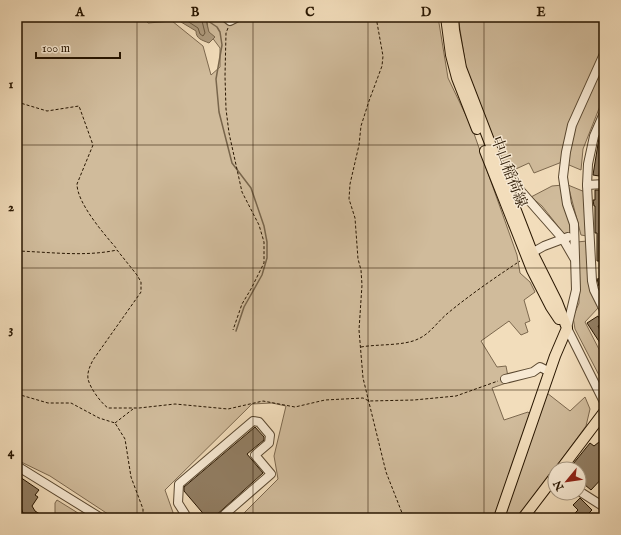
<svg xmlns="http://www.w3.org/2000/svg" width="621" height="535" font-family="'IM FELL English','Noto Serif JP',serif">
	<rect width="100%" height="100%" fill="#f2ddbb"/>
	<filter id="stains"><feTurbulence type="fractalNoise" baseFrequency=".005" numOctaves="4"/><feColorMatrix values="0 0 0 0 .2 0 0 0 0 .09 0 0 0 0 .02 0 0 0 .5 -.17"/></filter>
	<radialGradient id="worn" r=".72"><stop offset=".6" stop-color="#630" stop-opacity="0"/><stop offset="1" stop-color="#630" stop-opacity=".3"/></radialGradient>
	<!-- green -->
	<g fill="#d0bb9b" stroke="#7c684e">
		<path d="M17,17H143L148,23L172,21L203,46L211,75L220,67V48L208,32L207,17H219L230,26L241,17H438L448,78L472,128L517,255L520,273L530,282L535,292L524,300L530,321L525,323L528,332L521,335L509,321L481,341L497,367L506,366L509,382L492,388L504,420L528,412L534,419L547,393L570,411L585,397L590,409L586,426L518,518L500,511L496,518H239L278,479L274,456L286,406L272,403L252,404L165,490L175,518H114L50,476L17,460Z"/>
		<path d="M458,17H604V96L583,149L581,170L562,162L534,173L529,163L507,173L466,67Z"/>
		<path d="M563,185L571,232L565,235L542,206L531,197L552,186Z"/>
		<path d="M568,185L585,192L587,236L581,235Z"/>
		<path d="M587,241L599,307L585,322L604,359V381H602L575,329L573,317L579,303V283L577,242Z"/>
		<path d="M57,500L86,518H55V503Z"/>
	</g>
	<!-- water -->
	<path fill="#ad997c" stroke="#78654b" d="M169,17H205L209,32L215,37L209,43C202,40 196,39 196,31L176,19L170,18Z"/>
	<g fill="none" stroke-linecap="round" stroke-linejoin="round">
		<!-- shore -->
		<path stroke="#6a583e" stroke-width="1" d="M181,17L198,28L200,34L203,36L205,33L201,17"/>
		<!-- stream -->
		<path stroke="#78654b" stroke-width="1.5" d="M205,19L217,27L220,32L222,45L216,79L219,112L232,163L251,188L264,226L267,242V258L262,275L244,307L236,331"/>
	</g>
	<!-- building -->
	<g fill="#917d62" stroke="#281601">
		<path d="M604,127V154L602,165H600L599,176L593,175L599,138Z"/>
		<path d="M595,190H602L603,200H604V261H597V233H595V206H594L593,200H595Z"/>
		<path d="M604,278V290L602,291L601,285L599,286L597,279Z"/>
		<path d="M598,316L602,324L598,326L604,338V349L587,323Z"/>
		<path d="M255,427L264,437V440L247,454L263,473L213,518H207L184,491V487Z"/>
		<path d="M604,438V476L591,490L579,480V469H569L590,443L594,446Z"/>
		<path d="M17,475L39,490L35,495L38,497L32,506L35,511L46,518H25L18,500L21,496L17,490Z"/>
		<path d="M580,498L592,510L584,518H570L578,510L573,505Z"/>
	</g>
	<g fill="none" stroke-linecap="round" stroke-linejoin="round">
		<!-- minor casing -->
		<g stroke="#5a4830" stroke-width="10">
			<g id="minor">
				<path d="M225,17L230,21L238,17"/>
				<path d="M604,54L572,125L566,152L563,177L567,204L574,224L576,290L567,328L604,402"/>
				<path d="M604,113L594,136L588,164L587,185L592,281L594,290L604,310"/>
				<path d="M504,179L512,181L563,239L574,258"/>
				<path d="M587,185L604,184"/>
				<path d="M528,255L544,246L568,237"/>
				<path d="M505,379L533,372L540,367L550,372"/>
				<path d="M17,466L101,518"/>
				<path d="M579,491L604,507"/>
				<path d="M186,518L185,514L178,503L179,484L253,421L259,422L270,435L269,443L255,455L271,474L225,514L223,518"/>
			</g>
		</g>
		<!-- major casing -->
		<g stroke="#281601" stroke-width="12">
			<g id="major">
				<path d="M446,17L451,55L457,78L477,129"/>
				<path d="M453,17L454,30L461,68L532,252L557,302L567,328L555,356L499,518"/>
				<path d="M485,151L532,270L551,307L559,319"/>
				<path d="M561,469L604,412"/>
				<path d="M523,518L555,476"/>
			</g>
		</g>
		<!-- path -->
		<g stroke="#281601" stroke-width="1" stroke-dasharray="3 2" stroke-linecap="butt">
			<path d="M376,17L383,56L382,66L369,101L361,126L359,145L350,184L349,199L355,218L358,259L361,270L362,285L359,330L363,378L386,472L404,518"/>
			<path d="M228,28L226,33L225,76L226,109L229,133L242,192L259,225L264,242V263L251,289L242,304L233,330"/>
			<path d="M17,102L47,111L79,106L93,145L77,184C77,203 104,234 117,249"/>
			<path d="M17,251C50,252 85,257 117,250L137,275L141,282V292L93,360C90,366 87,372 88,379C90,388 101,403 108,408H139L175,404L228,409L263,401L295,407L325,400L363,398L369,401L414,400L456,396L498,381"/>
			<path d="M361,347C377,344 404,346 418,339C430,334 438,321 448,313C471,294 496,277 520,261"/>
			<path d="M17,394L48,403H71L99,418L115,423L125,439L131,477L143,509V518"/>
			<path d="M115,423L133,409"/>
		</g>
		<!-- minor -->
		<use href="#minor" stroke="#f7e9d3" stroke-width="8"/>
		<!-- major -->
		<use href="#major" stroke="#f2ddbb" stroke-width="10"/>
	</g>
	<!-- grid -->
	<path fill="none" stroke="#281601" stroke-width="1" stroke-opacity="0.55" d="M137,17V518M253,17V518M368,17V518M484,17V518M17,145H604M17,268H604M17,390H604"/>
	<g text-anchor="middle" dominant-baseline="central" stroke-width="3" stroke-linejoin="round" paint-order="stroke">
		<!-- street labels -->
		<g font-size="15" fill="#281601" stroke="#f7e9d3">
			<text transform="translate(509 172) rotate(69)">中山稲荷線</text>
		</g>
	</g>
	<!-- margin -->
	<rect width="621" height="535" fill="none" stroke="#f2ddbb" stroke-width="44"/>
	<!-- north arrow -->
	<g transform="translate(567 481) rotate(241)"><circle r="19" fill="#f7e9d3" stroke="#a4957f"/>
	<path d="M0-3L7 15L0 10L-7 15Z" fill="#8f2418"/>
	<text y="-6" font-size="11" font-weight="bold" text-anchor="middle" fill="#281601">N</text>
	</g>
	<!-- scale -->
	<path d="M36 52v6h84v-6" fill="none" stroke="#281601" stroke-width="2"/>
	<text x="42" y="52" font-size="12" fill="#281601" stroke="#f7e9d3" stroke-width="3" paint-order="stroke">100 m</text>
	<rect x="22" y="22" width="577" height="491" fill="none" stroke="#281601" stroke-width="1.5"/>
	<g font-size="13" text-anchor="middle" font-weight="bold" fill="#281601">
		<text x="80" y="16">A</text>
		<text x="195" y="16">B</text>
		<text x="310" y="16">C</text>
		<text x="426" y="16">D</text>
		<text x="541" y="16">E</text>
		<text x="11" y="88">1</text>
		<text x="11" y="211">2</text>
		<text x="11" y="333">3</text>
		<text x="11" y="456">4</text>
	</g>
	<rect width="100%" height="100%" filter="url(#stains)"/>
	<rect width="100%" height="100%" fill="url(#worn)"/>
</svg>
